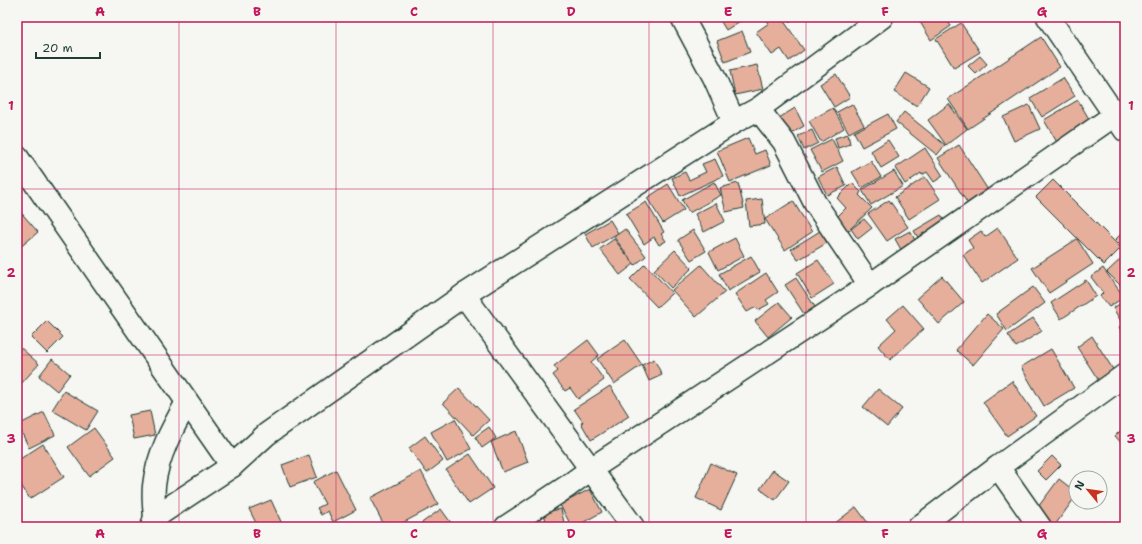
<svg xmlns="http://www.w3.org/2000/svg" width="1142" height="544" font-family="'Shantell Sans',sans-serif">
	<rect width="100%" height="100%" fill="#f6f6f2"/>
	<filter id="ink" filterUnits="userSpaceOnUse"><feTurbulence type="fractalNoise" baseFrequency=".025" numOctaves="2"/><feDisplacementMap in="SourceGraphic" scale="8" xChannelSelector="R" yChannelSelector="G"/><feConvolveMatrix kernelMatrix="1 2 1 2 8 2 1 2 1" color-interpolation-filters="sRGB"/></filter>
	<g filter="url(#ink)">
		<!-- building -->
		<g fill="#e6af9c" stroke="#1f3d34">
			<path d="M718,17H744L745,18L726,30Z"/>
			<path d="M764,17H781L804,50L789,61L781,49L772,55L756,32L769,23Z"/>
			<path d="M786,17H797L790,22Z"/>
			<path d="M917,17H945L951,26L931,40Z"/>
			<path d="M961,23L980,52L954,68L936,39Z"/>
			<path d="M742,31L750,52L725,62L717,41Z"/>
			<path d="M1041,37L1060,67L968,129L948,99Z"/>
			<path d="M980,56L987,64L976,74L968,66Z"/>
			<path d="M757,65L763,89L735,95L730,71Z"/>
			<path d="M906,73L929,87L917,106L894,92Z"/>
			<path d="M836,74L850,97L834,107L820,84Z"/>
			<path d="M1063,78L1075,96L1042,117L1030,98Z"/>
			<path d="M1078,100L1092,124L1058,144L1044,120Z"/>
			<path d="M852,104L864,125L849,133L837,112Z"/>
			<path d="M949,104L967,129L946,145L928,120Z"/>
			<path d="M1029,105L1040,129L1014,141L1003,117Z"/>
			<path d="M795,108L804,126L789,135L779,118Z"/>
			<path d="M833,108L844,128L821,142L809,121Z"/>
			<path d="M904,112L945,145L937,155L896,122Z"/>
			<path d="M888,114L896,129L862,147L854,132Z"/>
			<path d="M812,130L818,143L804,150L798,136Z"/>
			<path d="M848,134L850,144L838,148L835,138Z"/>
			<path d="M748,138L755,154L765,150L771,165L730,182L717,151Z"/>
			<path d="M832,139L843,161L822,172L810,150Z"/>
			<path d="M888,140L899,157L881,168L871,151Z"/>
			<path d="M959,145L988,190L968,204L938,158Z"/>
			<path d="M925,148L943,176L934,182L927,172L922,175L921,173L905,184L895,168Z"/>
			<path d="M715,159L723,176L680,196L672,178L685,172L689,180L706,172L702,164Z"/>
			<path d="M871,161L881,177L862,188L852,172Z"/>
			<path d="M837,167L846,186L827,195L818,177Z"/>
			<path d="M894,171L903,186L871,205L862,190Z"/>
			<path d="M925,177L940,199L909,219L895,197Z"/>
			<path d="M1053,180L1121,248L1104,265L1036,197Z"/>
			<path d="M714,182L721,195L689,213L682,200Z"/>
			<path d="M738,183L744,208L726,212L720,188Z"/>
			<path d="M852,183L861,192L859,195L872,208L847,232L835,219L846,208L837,198Z"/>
			<path d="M668,184L684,210L663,223L647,198Z"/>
			<path d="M762,199L765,224L749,226L746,201Z"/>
			<path d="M889,200L908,227L887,241L868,214Z"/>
			<path d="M793,201L812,232L785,250L765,219Z"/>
			<path d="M646,202L664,232L661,234L666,241L659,245L654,237L644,244L626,214Z"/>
			<path d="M716,203L725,221L704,232L695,214Z"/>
			<path d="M17,208L38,232L17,250Z"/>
			<path d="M941,215L948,226L921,242L914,231Z"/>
			<path d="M864,219L872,228L858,239L851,229Z"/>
			<path d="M610,220L618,233L593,248L585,234Z"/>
			<path d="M998,228L1018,258L982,283L963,255L973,248L968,240L981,231L985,237Z"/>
			<path d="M625,229L646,256L635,265L614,237Z"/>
			<path d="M693,230L706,251L691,260L678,240Z"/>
			<path d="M1125,230V250L1115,240Z"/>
			<path d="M820,231L827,243L798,260L791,249Z"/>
			<path d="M910,231L917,244L903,253L895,239Z"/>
			<path d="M735,238L744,256L718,270L709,252Z"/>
			<path d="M614,239L634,264L620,275L600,249Z"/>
			<path d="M1077,239L1093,264L1049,293L1032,268Z"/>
			<path d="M675,250L692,268L671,288L654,270Z"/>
			<path d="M1125,255V290L1107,272Z"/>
			<path d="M751,256L760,272L728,291L719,274Z"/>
			<path d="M818,260L834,284L812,298L797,273Z"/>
			<path d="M645,264L672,293L657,307L630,279Z"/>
			<path d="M701,265L725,292L696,317L672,290Z"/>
			<path d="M1103,268L1124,297L1109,307L1100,296L1103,293L1091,277Z"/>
			<path d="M766,273L778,292L766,300L769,304L758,310L756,307L747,312L735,294Z"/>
			<path d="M942,276L964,302L939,324L917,298Z"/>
			<path d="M796,278L817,310L806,317L785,285Z"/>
			<path d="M1086,280L1096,296L1061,319L1051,303Z"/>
			<path d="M1033,287L1045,303L1007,331L996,314Z"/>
			<path d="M1125,301V321L1122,323L1113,308Z"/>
			<path d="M779,302L792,317L768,337L755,321Z"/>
			<path d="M903,305L924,329L890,360L878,346L896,329L887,319Z"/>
			<path d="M987,314L1004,329L973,365L956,350Z"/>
			<path d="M1033,318L1042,331L1016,347L1008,335Z"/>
			<path d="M47,321L63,337L47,353L31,337Z"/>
			<path d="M1125,324V337L1119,327Z"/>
			<path d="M1092,336L1114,371L1099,381L1077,347Z"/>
			<path d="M588,340L599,355L591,362L604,380L578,399L570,388L565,391L553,375L558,371L554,366Z"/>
			<path d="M625,340L642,365L614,384L597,359Z"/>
			<path d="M21,348L39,364L20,385L17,382V352Z"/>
			<path d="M1051,349L1074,388L1044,406L1021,367Z"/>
			<path d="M52,359L70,374L57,391L39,376Z"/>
			<path d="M654,359L662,375L649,381L642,365Z"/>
			<path d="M1012,381L1036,416L1007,436L983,402Z"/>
			<path d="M610,386L629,416L591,440L581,423L583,422L574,409Z"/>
			<path d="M459,388L489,420L473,435L443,403Z"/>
			<path d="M878,389L902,409L887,427L863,407Z"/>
			<path d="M64,391L98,411L86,430L52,410Z"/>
			<path d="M150,411L155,435L134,439L129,415Z"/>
			<path d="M44,412L55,435L29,448L18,425Z"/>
			<path d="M455,419L471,449L447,462L431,432Z"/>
			<path d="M1125,426V447L1115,436Z"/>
			<path d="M489,427L496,438L482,448L475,437Z"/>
			<path d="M94,428L115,457L89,476L68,447Z"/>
			<path d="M516,431L528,462L503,472L491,442Z"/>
			<path d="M425,436L443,461L427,473L409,448Z"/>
			<path d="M43,444L64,477L30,499L17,479V461Z"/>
			<path d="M470,454L493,488L469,504L446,470Z"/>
			<path d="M309,455L317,477L290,487L282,465Z"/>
			<path d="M1052,456L1061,465L1046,480L1037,471Z"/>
			<path d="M711,463L737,475L721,510L696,498Z"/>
			<path d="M336,470L356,510L333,522L328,511L321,515L317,508L325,504L313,482Z"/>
			<path d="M773,470L789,481L775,500L760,489Z"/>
			<path d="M421,471L438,504L395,527H385L370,498Z"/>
			<path d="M1059,479L1076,492V496L1055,525L1035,511Z"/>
			<path d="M590,489L602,512L575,527H572L560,505Z"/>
			<path d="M271,500L283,526L258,527L249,509Z"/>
			<path d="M856,507L871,527H830Z"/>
			<path d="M441,509L454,527H416Z"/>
			<path d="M561,509L565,527H547L544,512Z"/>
		</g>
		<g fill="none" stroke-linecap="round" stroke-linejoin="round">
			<!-- street casing -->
			<g stroke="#1f3d34" stroke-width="25">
				<g id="street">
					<path d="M682,17L714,77L734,122"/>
					<path d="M1048,17L1125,130"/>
					<path d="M758,109L784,142L815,203L870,285"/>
					<path d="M17,157L232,466"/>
					<path d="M464,295L633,527"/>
					<path d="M998,467L1040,527"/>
					<path d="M155,517C154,507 153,496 154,486C157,456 173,427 187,402"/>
					<path d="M152,527L155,517L232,466L267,434L464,295L734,122L758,109L882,17"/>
					<path d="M506,527L568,486L591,469L870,285L1125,108"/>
					<path d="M919,527L998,467L1125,375"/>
				</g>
			</g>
			<!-- street -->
			<use href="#street" stroke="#f6f6f2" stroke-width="22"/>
		</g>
	</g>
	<!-- grid -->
	<path fill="none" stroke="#c2185b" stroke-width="1" stroke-opacity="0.55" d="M179,17V527M336,17V527M493,17V527M649,17V527M806,17V527M963,17V527M17,189H1125M17,355H1125"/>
	<!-- margin -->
	<rect width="1142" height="544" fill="none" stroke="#f6f6f2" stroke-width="44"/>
	<!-- north arrow -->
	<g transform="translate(1088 490) rotate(299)"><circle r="19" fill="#f6f6f2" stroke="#a0aca6"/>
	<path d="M0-3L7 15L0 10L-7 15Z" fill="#c8321e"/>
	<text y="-6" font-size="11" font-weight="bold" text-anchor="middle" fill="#1f3d34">N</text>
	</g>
	<!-- scale -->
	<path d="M36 52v6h64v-6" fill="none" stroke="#1f3d34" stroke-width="2"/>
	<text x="42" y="52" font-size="12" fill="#1f3d34" stroke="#f6f6f2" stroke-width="3" paint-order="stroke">20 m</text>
	<rect x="22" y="22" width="1098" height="500" fill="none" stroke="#c2185b" stroke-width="1.5"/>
	<g font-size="13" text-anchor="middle" font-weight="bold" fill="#c2185b">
		<text x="100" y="16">A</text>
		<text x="257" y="16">B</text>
		<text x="414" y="16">C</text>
		<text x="571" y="16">D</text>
		<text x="728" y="16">E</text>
		<text x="885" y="16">F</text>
		<text x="1042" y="16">G</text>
		<text x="11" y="110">1</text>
		<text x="1131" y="110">1</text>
		<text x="11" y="277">2</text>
		<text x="1131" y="277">2</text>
		<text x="11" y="443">3</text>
		<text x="1131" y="443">3</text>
		<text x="100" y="538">A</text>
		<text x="257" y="538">B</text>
		<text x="414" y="538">C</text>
		<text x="571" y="538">D</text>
		<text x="728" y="538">E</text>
		<text x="885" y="538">F</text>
		<text x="1042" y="538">G</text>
	</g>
</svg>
